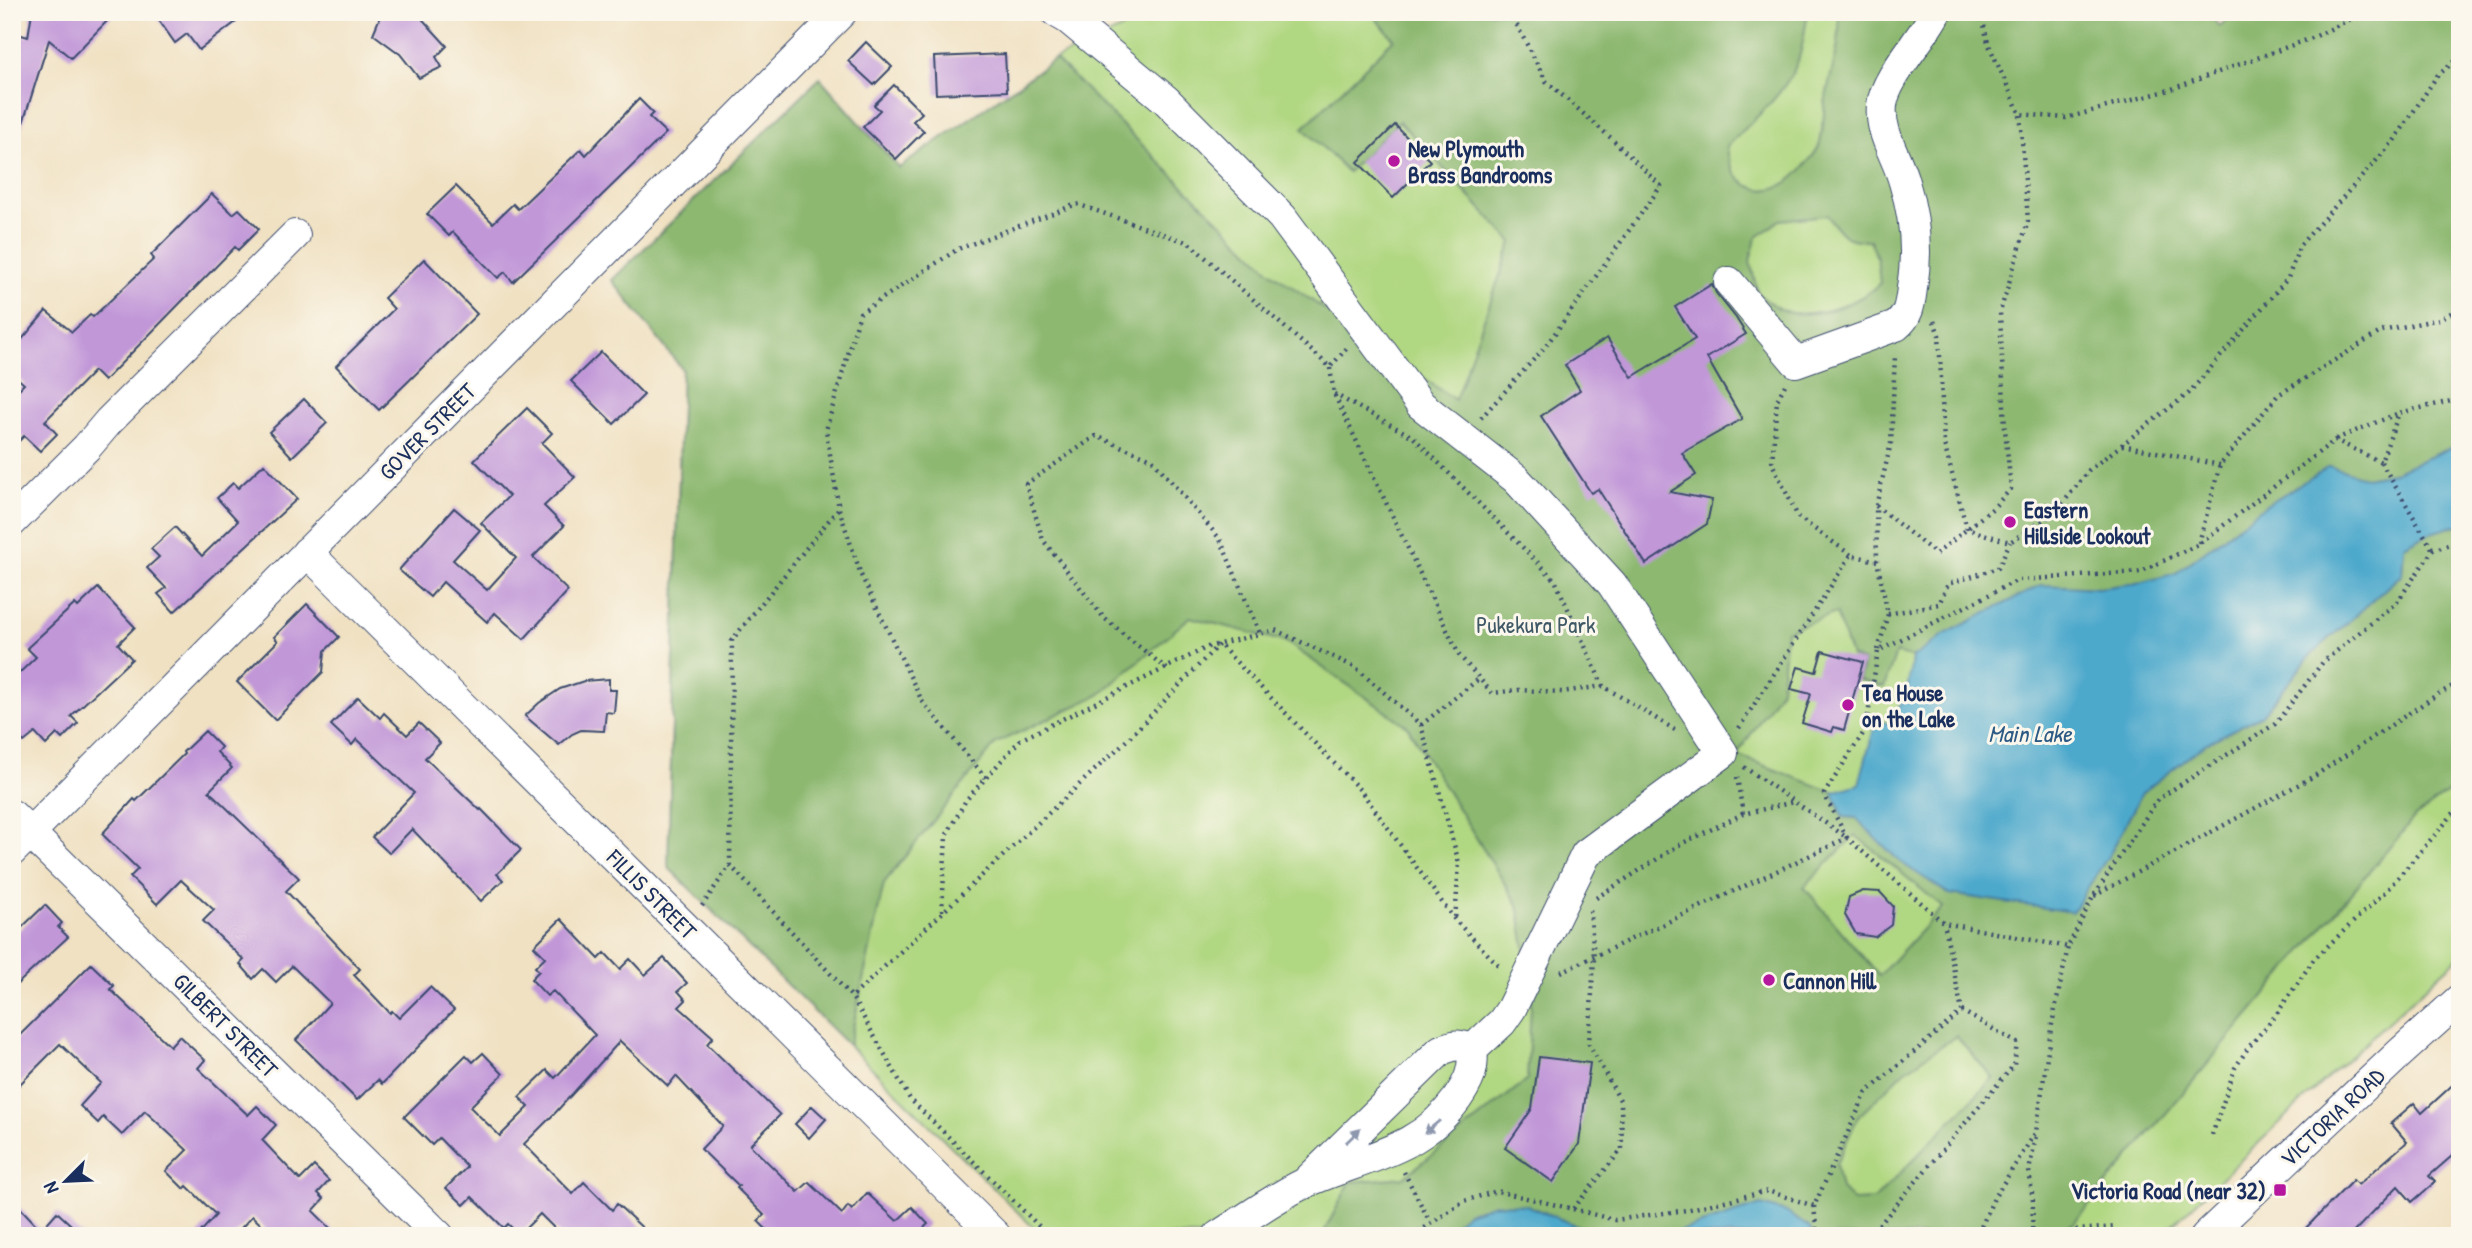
<svg xmlns="http://www.w3.org/2000/svg" width="2472" height="1248" font-family="'Patrick Hand',sans-serif">
	<rect width="100%" height="100%" fill="#fbf7ec"/>
	<filter id="ink" filterUnits="userSpaceOnUse"><feTurbulence type="fractalNoise" baseFrequency=".0143" numOctaves="2"/><feDisplacementMap in="SourceGraphic" scale="14" xChannelSelector="R" yChannelSelector="G"/><feConvolveMatrix kernelMatrix="1 2 1 2 8 2 1 2 1" color-interpolation-filters="sRGB"/></filter>
	<filter id="wash" filterUnits="userSpaceOnUse"><feTurbulence type="fractalNoise" baseFrequency=".00686" numOctaves="4" result="noise"/><feDisplacementMap in="SourceGraphic" scale="28" xChannelSelector="R" yChannelSelector="G"/><feGaussianBlur stdDeviation="1.57" result="paint"/><feColorMatrix in="noise" values="0 0 0 0 0 0 0 0 0 0 0 0 0 0 0 0 0 1.4 0 .05"/><feComposite in="paint" operator="in"/></filter>
	<g filter="url(#wash)">
		<rect width="100%" height="100%" fill="#f0e1c2"/>
		<!-- green -->
		<path fill="#b0d781" stroke="#668370" stroke-width="2" d="M1158,12H2206L2220,26L2234,12H2460V956L2331,1074L2161,1236H1042L668,867L682,369L612,280L820,78L899,168L1055,59Z"/>
		<!-- forest -->
		<path fill="#8cb86f" stroke="#547466" stroke-width="2" fill-rule="evenodd" d="M1370,12H1808C1805,28 1803,46 1798,61C1785,95 1751,121 1727,147C1732,197 1778,203 1806,164C1810,159 1816,153 1819,146C1824,131 1823,113 1826,98C1831,69 1843,42 1838,12H2206L2220,26L2234,12H2460V444L2391,473L2366,478L2330,466L2266,505L2176,573L2144,582L2100,588L2041,585L1945,634L1912,658L1896,653L1884,687L1859,680L1864,662L1851,657L1836,613L1786,631L1781,689L1737,755L1833,792L1843,817L1856,818L1900,862L2111,852L2142,793L2205,744L2262,715L2311,655L2402,574L2404,546L2427,534L2460,524V784L2415,817L2074,1223L2041,1236H1812L1810,1228L1786,1212L1761,1205L1677,1232L1653,1236H1601L1527,1205L1495,1204L1467,1213L1442,1236H1320L1323,1234L1350,1182L1404,1177L1527,1080L1532,990L1518,905L1407,726L1286,642L1190,617L1099,695L996,743L884,883L849,1046L668,867L682,369L612,280L820,78L899,168L1055,59L1271,272L1455,400L1512,242L1399,121L1348,172L1303,128L1394,39ZM1827,215C1841,234 1845,242 1870,240L1877,258L1880,283C1858,304 1822,316 1792,313C1779,311 1768,301 1758,294L1750,261L1756,238L1780,220ZM1855,835L1943,907L1879,976L1804,887ZM1956,1036L1993,1078L1874,1200L1854,1201L1841,1189L1836,1164L1858,1117L1906,1070Z"/>
		<!-- water -->
		<g fill="#4ea9cc" stroke="#346c95" stroke-width="2">
			<path d="M2460,444V524L2427,534L2404,546L2402,574L2311,655L2262,715L2205,744L2142,793L2111,852L2072,912L1949,894L1900,862L1856,818L1843,817L1833,792L1859,784L1876,721L1887,723L1901,722L1896,712L1907,692L1912,658L1945,634L2041,585L2100,588L2144,582L2176,573L2266,505L2330,466L2366,478L2391,473Z"/>
			<path d="M1495,1204L1526,1205L1601,1236H1442L1467,1213Z"/>
			<path d="M1761,1205L1786,1212L1810,1228L1812,1236H1653L1677,1232Z"/>
		</g>
		<g id="blocks">
			<!-- building -->
			<g fill="#c197d8">
				<path d="M32,12H116L71,58L49,40L17,142L12,141V52L18,34L28,37Z"/>
				<path d="M153,12H249L199,50L187,34L175,43Z"/>
				<path d="M385,12H416L447,46L436,57L442,67L419,78L400,54L373,34L380,17Z"/>
				<path d="M866,42L892,67L874,85L848,61Z"/>
				<path d="M1005,54L1007,91L936,94L934,57Z"/>
				<path d="M894,85L922,113L913,121L924,131L896,159L863,127L880,110L874,105Z"/>
				<path d="M639,99L653,113L649,117L666,133L513,282L505,272L498,278L453,232L449,236L427,214L456,186L493,223L513,204L518,209L581,149L586,155Z"/>
				<path d="M1395,125L1430,161L1393,198L1358,162Z"/>
				<path d="M212,194L233,214L239,209L259,229L238,250L235,247L104,381L94,371L45,421L57,434L40,451L24,436L12,448V396L24,384L12,373V351L46,311L72,332L90,315L93,317L154,259L151,255Z"/>
				<path d="M424,259L477,314L379,410L336,366L394,309L384,298Z"/>
				<path d="M1712,284L1716,293L1736,318L1746,334L1707,358L1742,419L1682,453L1696,475L1670,492L1712,500L1707,524L1646,564L1598,489L1591,493L1541,416L1580,390L1565,365L1607,338L1632,377L1695,339L1675,307Z"/>
				<path d="M601,352L644,395L614,424L571,381Z"/>
				<path d="M304,399L327,423L292,457L269,432Z"/>
				<path d="M527,408L552,433L542,443L575,477L544,506L564,526L533,557L568,591L524,639L495,613L487,622L443,582L430,597L399,570L454,508L480,530L453,560L487,590L516,558L481,523L509,496L474,460Z"/>
				<path d="M264,464L297,499L174,612L158,594L166,588L147,568L159,557L151,549L175,527L202,556L238,521L217,498L233,483L238,488Z"/>
				<path d="M98,588L135,627L118,644L132,659L71,716L78,723L62,739L57,734L46,745L35,733L24,742L12,730V680L36,657L27,648L75,604L78,607Z"/>
				<path d="M307,604L339,637L325,651L323,672L275,720L237,682L278,641L274,637Z"/>
				<path d="M1822,651L1863,662L1844,730L1834,727L1832,732L1802,723L1811,694L1791,689L1798,667L1816,672Z"/>
				<path d="M609,679V690H616L614,713L606,712L604,731L581,730L572,734L559,745L525,716L539,703L560,689L584,681Z"/>
				<path d="M358,697L380,718L384,713L407,735L419,723L440,743L425,758L480,810L481,809L521,850L497,874L503,880L481,901L412,829L389,853L372,837L414,793L357,739L352,745L331,725Z"/>
				<path d="M205,731L221,747L217,752L232,768L209,791L299,878L286,891L360,969L354,975L390,1013L392,1011L399,1018L430,987L454,1010L382,1084L378,1080L357,1100L296,1040L330,1003L292,966L276,982L263,969L253,979L240,964L244,960L203,921L214,910L181,880L157,904L130,877L138,869L102,834L134,799L136,801L184,754L183,752Z"/>
				<path d="M1863,891L1880,892L1893,906L1891,925L1875,937L1856,934L1845,915L1849,897Z"/>
				<path d="M45,905L62,923L58,927L68,937L12,989V937Z"/>
				<path d="M561,919L599,959L605,953L620,969L630,959L645,975L664,958L687,983L678,991L686,1000L679,1007L713,1037L707,1044L780,1115L750,1145L798,1192L809,1182L842,1214L848,1206L852,1210L867,1193L897,1221L912,1207L928,1224L915,1236H773L758,1221L764,1215L737,1188L739,1186L701,1149L723,1126L676,1076L668,1086L620,1041L556,1112L524,1144L573,1194L584,1182L612,1210L617,1204L651,1236H562L540,1214L519,1235L508,1224L504,1228L472,1197L464,1205L446,1188L467,1167L439,1138L432,1145L404,1117L466,1055L473,1062L483,1053L503,1074L470,1107L500,1136L529,1107L519,1097L547,1070L555,1078L595,1035L553,991L547,996L531,979L539,971L535,967L545,957L534,946Z"/>
				<path d="M91,964L114,986L110,989L170,1046L179,1036L205,1060L198,1068L248,1115L257,1106L276,1125L262,1140L300,1180L314,1166L329,1181L318,1193L324,1199L313,1211L338,1236H273L252,1216L234,1236H197L216,1215L187,1186L184,1189L166,1171L187,1150L145,1111L122,1135L103,1117L98,1123L80,1106L101,1083L60,1044L12,1092V1043Z"/>
				<path d="M1539,1057L1590,1063L1579,1144L1553,1182L1505,1148L1532,1109Z"/>
				<path d="M2460,1078V1149L2429,1176L2435,1182L2412,1202L2398,1186L2350,1236H2298L2353,1180L2358,1185L2407,1142L2391,1123L2414,1103L2422,1113Z"/>
				<path d="M812,1106L826,1119L809,1138L795,1124Z"/>
				<path d="M12,1199L41,1230L57,1212L83,1236H12Z"/>
			</g>
		</g>
	</g>
	<g filter="url(#ink)">
		<use href="#blocks" fill-opacity="0" stroke="#3b4a6d" stroke-width="2"/>
		<g fill="none" stroke-linecap="round" stroke-linejoin="round">
			<!-- minor casing -->
			<g stroke="#3b4a6d" stroke-width="32">
				<g id="minor">
					<path d="M1056,12L1068,19L1166,100L1282,217L1421,405L1516,479L1612,584L1723,753L1586,854L1511,1009L1502,1022L1472,1050"/>
					<path d="M1729,282L1796,362L1896,326C1909,316 1910,304 1912,288C1918,252 1915,217 1904,182C1897,156 1879,133 1882,105C1885,78 1923,38 1936,12"/>
					<path d="M12,522L87,447L109,421L295,235"/>
					<path d="M307,552L996,1236"/>
					<path d="M12,815L439,1236"/>
					<path d="M12,851L842,12"/>
					<path d="M1218,1236C1247,1218 1275,1197 1305,1183C1362,1157 1418,1153 1457,1099C1468,1083 1475,1070 1472,1050C1460,1043 1453,1045 1441,1050L1304,1184"/>
					<path d="M2206,1236L2400,1053L2460,999"/>
				</g>
			</g>
			<!-- path -->
			<g stroke="#3b4a6d" stroke-width="4.5" stroke-dasharray="2 5" stroke-linecap="butt">
				<path d="M1981,12L1988,43L2020,114L2066,118L2166,91L2312,38L2365,12"/>
				<path d="M1934,321L1939,335L1944,444L1967,529L2010,542L2056,512L2089,470L2189,393L2288,278L2300,245L2394,141L2437,76L2460,57"/>
				<path d="M1330,368L1334,394L1459,655L1492,693L1518,690L1562,692L1603,686L1675,730"/>
				<path d="M1785,385L1777,400L1772,463L1798,517L1851,555"/>
				<path d="M1334,394L1413,437L1555,580L1603,686"/>
				<path d="M1481,418L1545,347L1661,186L1611,138L1546,81L1510,12"/>
				<path d="M2336,439L2399,413"/>
				<path d="M2122,445L2220,465"/>
				<path d="M2381,462L2433,550"/>
				<path d="M1876,506L1936,554L1993,508L2011,489L2005,429L2000,312L2028,221L2020,114"/>
				<path d="M2199,543L2220,465L2278,395L2382,331L2440,319L2460,308"/>
				<path d="M1888,614L1939,604L1948,584L1998,568L2010,542"/>
				<path d="M1878,650L1888,614L1877,561L1876,506L1891,443L1895,355"/>
				<path d="M1167,669L1104,618L1043,540L1026,484L1096,436L1152,459L1220,539L1260,634"/>
				<path d="M1421,725L1480,678"/>
				<path d="M1739,728L1851,555L1877,561"/>
				<path d="M1744,767L1846,837"/>
				<path d="M1737,777L1743,814"/>
				<path d="M986,778L922,701L861,575L839,509L826,430L860,313L958,249L1077,204L1189,243L1330,367L1347,348"/>
				<path d="M1847,838L1824,794L1866,729L1878,651L2018,580L2140,572L2199,544L2335,440L2381,462L2399,413L2460,399"/>
				<path d="M730,865L852,997"/>
				<path d="M2094,896L2316,775L2435,696L2460,682"/>
				<path d="M1596,898L1681,844L1743,814L1794,802"/>
				<path d="M702,906L730,865L732,640L838,509"/>
				<path d="M942,911L946,836L966,800L1020,740L1208,647L1275,630L1355,667L1421,725L1459,863L1455,920"/>
				<path d="M1561,972L1847,838L1944,923L2068,947L2093,897L2158,799L2275,724L2323,662L2397,602L2433,550L2460,540"/>
				<path d="M2212,1135L2235,1068L2248,1048L2276,1015L2314,959L2387,890L2460,806"/>
				<path d="M1404,1172L1430,1222"/>
				<path d="M1814,1206L1817,1236"/>
				<path d="M1573,1209L1615,1220L1686,1210L1768,1191L1814,1206L1866,1093L1962,1011L1944,923"/>
				<path d="M1049,1236L910,1099L852,997L1128,739L1219,644L1361,791L1455,920L1501,968"/>
				<path d="M1413,1236L1464,1201L1497,1191L1573,1209L1622,1149L1621,1102L1589,1044L1594,958L1590,909"/>
				<path d="M1870,1236L2014,1065L2017,1043L1962,1011"/>
				<path d="M1971,1236L1981,1227L1994,1198L2036,1132L2051,1029L2068,947"/>
				<path d="M2032,1236L2033,1201L2029,1171L2036,1136"/>
				<path d="M2063,1236L2077,1230L2116,1227"/>
			</g>
			<!-- minor -->
			<use href="#minor" stroke="#fff" stroke-width="30"/>
		</g>
		<!-- one-way arrows -->
		<defs><path id="oneway-solid" d="M-6-.8H1V-3.2L6.5 0L1 3.2V.8H-6Z" transform="scale(1.75)"/></defs>
		<g fill="#8d97ae">
			<use href="#oneway-solid" transform="translate(1432 1127) rotate(140)"/>
			<use href="#oneway-solid" transform="translate(1353 1136) rotate(-44)"/>
		</g>
	</g>
	<!-- markers -->
	<g fill="#b5179e" stroke="#fbf7ec" stroke-width="2.5">
		<circle cx="1394" cy="161" r="7"/>
		<circle cx="2010" cy="522" r="7"/>
		<circle cx="1848" cy="705" r="7"/>
		<circle cx="1769" cy="980" r="7"/>
		<rect x="2273" y="1183" width="14" height="14" rx="3.5"/>
	</g>
	<g text-anchor="middle" dominant-baseline="central" stroke-width="6" stroke-linejoin="round" paint-order="stroke">
		<!-- poi labels -->
		<g font-size="23" font-weight="bold" fill="#1b2f5e" stroke="#fbf7ec" text-anchor="start">
			<text x="1408" y="148">New Plymouth<tspan x="1408" dy="26">Brass Bandrooms</tspan></text>
			<text x="2024" y="509">Eastern<tspan x="2024" dy="26">Hillside Lookout</tspan></text>
			<text x="1862" y="692">Tea House<tspan x="1862" dy="26">on the Lake</tspan></text>
			<text x="1783" y="980">Cannon Hill</text>
			<text x="2266" y="1190" text-anchor="end">Victoria Road (near 32)</text>
		</g>
		<!-- street labels -->
		<g font-size="23" fill="#1b2f5e" stroke="#fbf7ec">
			<text transform="translate(427 431) rotate(-45)">GOVER STREET</text>
			<text transform="translate(652 894) rotate(45)">FILLIS STREET</text>
			<text transform="translate(226 1025) rotate(45)">GILBERT STREET</text>
			<text transform="translate(2332 1117) rotate(-43)">VICTORIA ROAD</text>
		</g>
		<!-- park labels -->
		<g font-size="23" fill="#405967" stroke="#fbf7ec">
			<text x="1536" y="624">Pukekura Park</text>
		</g>
		<!-- water labels -->
		<g font-size="24" font-style="italic" fill="#2d5a84" stroke="#fbf7ec">
			<text x="2030" y="733">Main Lake</text>
		</g>
	</g>
	<!-- margin -->
	<rect width="2472" height="1248" fill="none" stroke="#fbf7ec" stroke-width="42"/>
	<!-- north arrow -->
	<g transform="translate(66 1181) rotate(246)" stroke="#fbf7ec" stroke-width="5" paint-order="stroke">
	<path d="M0-5L12 26L0 18L-12 26Z" fill="#1b2f5e"/>
	<text y="-10" font-size="19" font-weight="bold" text-anchor="middle" fill="#1b2f5e">N</text>
	</g>
</svg>
